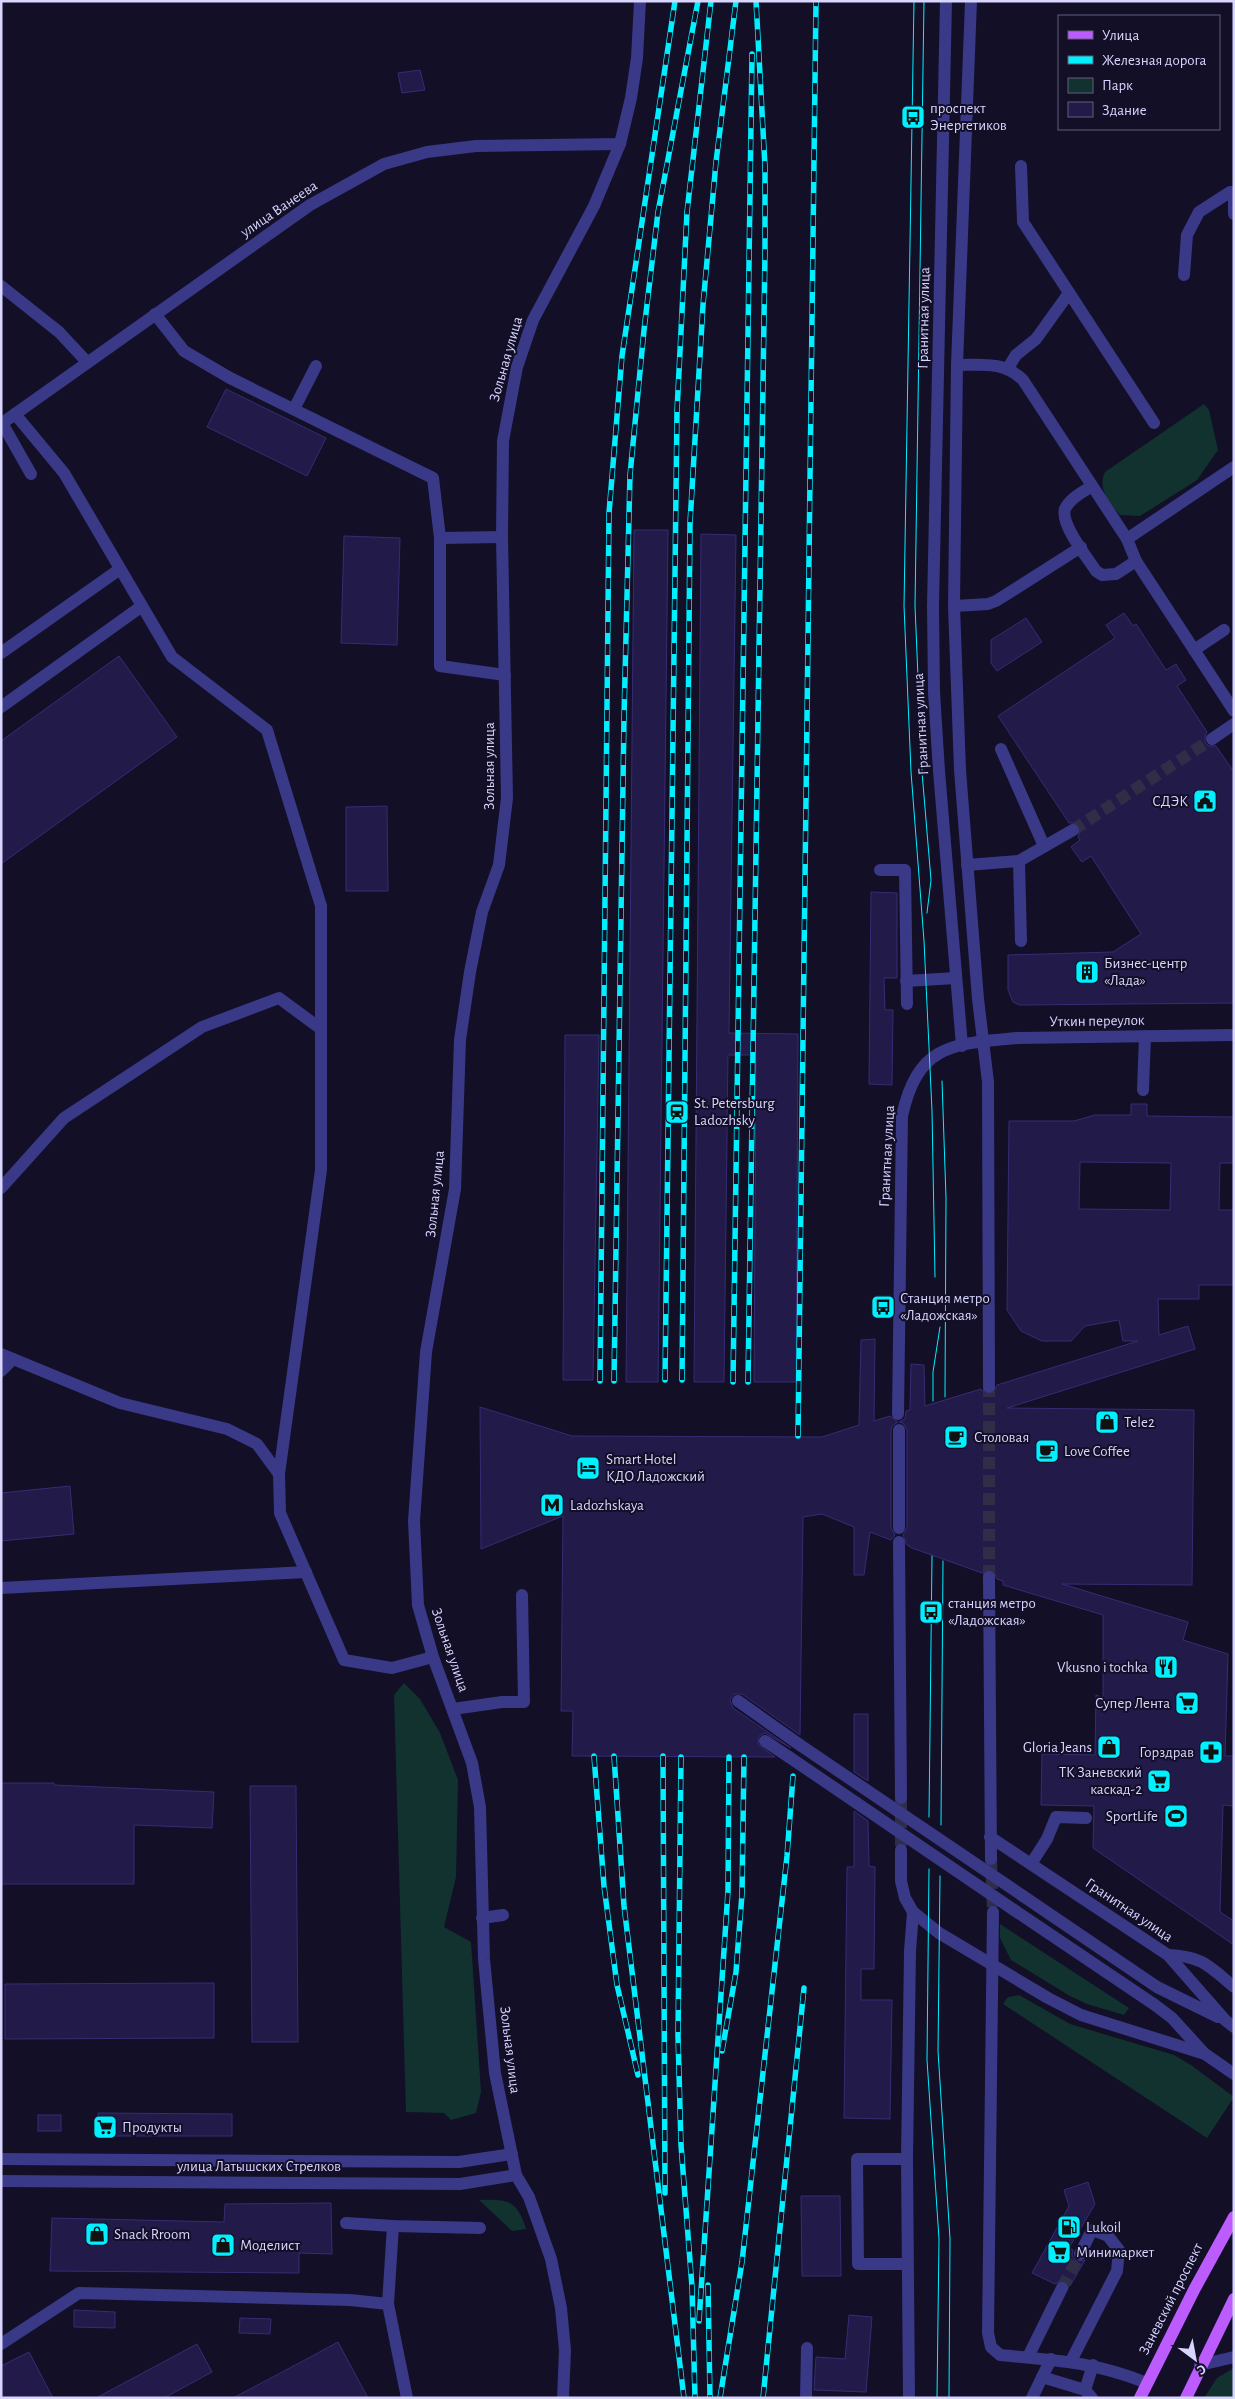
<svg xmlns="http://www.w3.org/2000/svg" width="1235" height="2399" font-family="'Alegreya Sans',sans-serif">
	<rect width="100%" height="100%" fill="#120f27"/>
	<!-- green -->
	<g fill="#12322f">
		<path d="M1204,404L1209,410L1218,450L1197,480L1140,516L1120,515C1109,503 1097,488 1105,472Z"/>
		<path d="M404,1683L420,1699L440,1733L458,1780L456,1877L444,1927L471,1942L481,2092L476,2113L451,2120L444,2113L406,2112L394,1695Z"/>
		<path d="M1000,1924L1129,2008L1124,2015L1087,2004L1070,1996L1011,1960L1000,1938Z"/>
		<path d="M1019,1995L1070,2024L1174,2055L1191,2065L1234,2097L1207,2138L1003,2004L1008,1997Z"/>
		<path d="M479,2200C507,2199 517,2199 526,2229L512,2231Z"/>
		<path d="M1234,2368V2398H1204L1217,2378Z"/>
	</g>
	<!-- building -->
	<g fill="#221a49" stroke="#372c75" fill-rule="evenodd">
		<path d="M420,70L425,90L402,93L398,73Z"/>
		<path d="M226,389L326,438L307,476L207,427Z"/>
		<path d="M634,530H668L658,1382H626Z"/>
		<path d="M701,534L736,535L729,1033L798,1034L796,1382H754L756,1055H728L724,1382H694Z"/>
		<path d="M344,536L400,538L397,645L341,643Z"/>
		<path d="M1124,613L1133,626L1136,624L1166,670L1176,664L1186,680L1177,686L1207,732L1205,736V743L1209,746H1216L1234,772V1003L1019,1005L1013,1002L1008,990V955L1113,952L1141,934L1091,856L1082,862L1071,847L1080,840L1078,837L1081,830L1080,826L1077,823H1069L998,716L1115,638L1106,625Z"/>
		<path d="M1026,618L1042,642L997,671L991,663V640Z"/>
		<path d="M119,656L177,737L1,864V741Z"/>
		<path d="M387,806L388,891H346V807Z"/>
		<path d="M871,892L897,893V978H884L885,1010H893L892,1085L869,1084Z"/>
		<path d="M565,1035H599L593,1380H563Z"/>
		<path d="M1131,1104H1147V1116L1234,1117V1163H1220L1219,1210H1234V1285H1199V1299H1158L1159,1335L1188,1326L1195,1349L1007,1408L1194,1410L1192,1585L1062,1584L1188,1622L1183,1640L1228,1654L1225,1756H1234V1806L1223,1805L1220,1912L1234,1921V1945L1093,1848L1094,1806L1041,1805L1042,1754L1095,1755L1096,1695L1103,1698V1615L1003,1585V1581L997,1579L993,1570H985L982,1573L912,1548L907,1545L903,1535L907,1528V1430L903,1423L899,1422L905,1419L906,1411L910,1410L911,1364L924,1365L925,1406L981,1389L985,1394H993L997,1385L1138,1341H1123L1119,1320L1085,1326L1071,1341H1042L1021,1331L1007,1310L1009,1121H1074L1095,1115H1131ZM1080,1162L1171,1163L1170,1210L1079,1209Z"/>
		<path d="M875,1339L874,1421L890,1416L898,1422L892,1426L891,1430V1528L895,1535L891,1540L870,1532L864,1575H854V1527L822,1514L803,1517L800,1735L742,1694H734L730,1700L733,1708L791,1748L765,1733L759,1736L758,1744L775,1757L572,1756L573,1711H561L563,1516L481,1549L480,1407L572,1436L822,1437L859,1425L861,1340Z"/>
		<path d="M70,1486L74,1534L1,1541V1493Z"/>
		<path d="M854,1714H868V1781L854,1772Z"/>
		<path d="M1,1783H54V1785L214,1792L212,1828L134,1825V1884H1Z"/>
		<path d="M250,1786H296L298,2042H252Z"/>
		<path d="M854,1811L868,1821L869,1866L875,1867L874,1969H861V2000H892L890,2119L844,2118L847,1867H854Z"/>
		<path d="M214,1983V2038L5,2039V1984Z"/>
		<path d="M98,2113L232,2114V2136H98Z"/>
		<rect x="38" y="2115" width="23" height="16"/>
		<path d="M1088,2182L1095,2204L1069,2248L1073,2250L1072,2255L1076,2261L1085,2260L1070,2286L1066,2281L1062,2280L1055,2284L1032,2273L1069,2206L1064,2190Z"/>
		<path d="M801,2196H840L841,2276H802Z"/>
		<path d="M331,2203L332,2254L299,2253V2273L50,2271L52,2218L224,2222L225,2204Z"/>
		<path d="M74,2310L115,2312V2328L74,2327Z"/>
		<path d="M849,2315L872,2317L866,2392L814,2390L816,2357L845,2359Z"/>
		<path d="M240,2318L271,2319L270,2334L239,2333Z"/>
		<path d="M338,2342L368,2398H233L303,2361Z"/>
		<path d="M197,2344L212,2372L164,2398H96Z"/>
		<path d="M29,2352L53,2398H1V2366Z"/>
	</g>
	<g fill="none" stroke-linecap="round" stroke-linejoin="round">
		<!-- minor-tunnel -->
		<g stroke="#302d47" stroke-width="12" stroke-dasharray="12 6" stroke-linecap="butt">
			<path d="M1073,830L1212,739"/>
			<path d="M989,1577V1387"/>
			<path d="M901,1798V1850"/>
			<path d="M991,1859L993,1912"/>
			<path d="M1062,2288L1080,2254"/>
		</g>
		<!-- minor -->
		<g stroke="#393987" stroke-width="12">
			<path d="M946,1L933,606L934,692L939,771L962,1046"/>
			<path d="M971,1L957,365L954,606L960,770L978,999L988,1082L989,1387"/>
			<path d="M1021,166L1023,222L1154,423"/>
			<path d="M1234,192V214"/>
			<path d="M1184,275L1187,235L1199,212L1230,192H1234"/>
			<path d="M1,286L59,332L87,362"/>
			<path d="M155,314L184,351L230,378L433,478L440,538L502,537"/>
			<path d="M957,365C982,365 1004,361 1023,380L1127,539L1136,561L1234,711"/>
			<path d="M1008,368L1016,355L1036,339L1069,293"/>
			<path d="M294,409L316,366"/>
			<path d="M15,414L64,473L172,657L267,730L321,906V1170L279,1474"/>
			<path d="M2,423L31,474"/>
			<path d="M1,424L310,205L384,164L427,152L476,146L620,144"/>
			<path d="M1092,486C1083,492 1070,498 1065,509C1060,524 1087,557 1096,571L1102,575L1116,574L1136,561"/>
			<path d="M440,538V666L505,675"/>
			<path d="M1127,539L1234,467"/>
			<path d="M954,606L988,604L996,601L1081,547"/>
			<path d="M1194,650L1224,630"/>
			<path d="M1,653L120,569"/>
			<path d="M1,707L142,606"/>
			<path d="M1212,739L1234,724"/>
			<path d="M1001,749L1044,846"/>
			<path d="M1019,861L1021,941"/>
			<path d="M967,865L1019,861L1073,830"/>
			<path d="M880,870H905L907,1004"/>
			<path d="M906,981L956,978"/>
			<path d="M1143,1090L1145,1036"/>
			<path d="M1,1188L64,1118L202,1027L279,998L321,1029"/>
			<path d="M1,1354L120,1403L227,1429L257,1444L279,1474L280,1513L344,1660L392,1668L433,1657"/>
			<path d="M1,1371L13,1359"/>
			<path d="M898,1414L902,1116C918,1044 952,1044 1017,1038L1234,1035"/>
			<path d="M899,1430V1528"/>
			<path d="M899,1542L901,1798"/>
			<path d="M989,1577L991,1859"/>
			<path d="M1,1588L306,1572"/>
			<path d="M738,1701L800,1745"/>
			<path d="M453,1709L502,1702H524L522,1595"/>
			<path d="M765,1741L789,1757"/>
			<path d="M990,1837L1168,1955L1225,2020L1234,2027"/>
			<path d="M901,1850V1881L905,1898L913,1912L939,1933L1048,1998L1081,2015L1205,2054L1234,2074"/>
			<path d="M1031,1864L1047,1839L1056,1817L1086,1818"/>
			<path d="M1023,1896L1157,1987L1218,2017"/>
			<path d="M1014,1910L1155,2005L1172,2018L1203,2052"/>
			<path d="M993,1912L988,2333L991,2347L1000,2355C1055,2360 1094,2362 1147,2383"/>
			<path d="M482,1918L503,1915"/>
			<path d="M1168,1955C1202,1956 1209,1966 1234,1987"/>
			<path d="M1,2159L459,2162L512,2154"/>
			<path d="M907,2159H857L858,2264H907"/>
			<path d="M1,2181L460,2184L516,2175"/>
			<path d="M346,2223L393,2226L480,2228"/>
			<path d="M388,2304L393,2226"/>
			<path d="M1,2344L79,2293L350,2300L388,2304L407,2398"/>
			<path d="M1028,2357L1062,2288"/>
			<path d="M1071,2361L1117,2271L1119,2250L1108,2236L1092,2230L1080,2254"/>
			<path d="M1200,2365L1234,2357"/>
			<path d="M1042,2377L1085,2390"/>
			<path d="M563,2398L565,2350L561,2308L551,2259L529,2197L516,2175L495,2073L484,1959L480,1807L472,1763L433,1657L418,1605L414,1521L426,1352L455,1189L460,1040L470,972L482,912L499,865L507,798L502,537L503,441L517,367L533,320L594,206L620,144L631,98L637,58L640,1"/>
			<path d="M806,2398L807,2348"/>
			<path d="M909,2398L907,2159L910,1951L913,1912"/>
			<path d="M1032,2398L1051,2359"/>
			<path d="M1092,2398L1085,2390L1093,2365"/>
		</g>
		<!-- major -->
		<g stroke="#bc5cff" stroke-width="12">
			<path d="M1140,2398L1194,2290L1234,2217"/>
			<path d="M1186,2398L1234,2299"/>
		</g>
		<!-- tram -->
		<g stroke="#01f0ff" stroke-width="1">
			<path d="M914,1L904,606L911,772L924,941L932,1111L935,1277"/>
			<path d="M924,1L915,606L922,772L931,880L927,913"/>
			<path d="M942,1081L946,1198L945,1397"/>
			<path d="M933,1401V1372L940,1327"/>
			<path d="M929,1817L932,1556"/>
			<path d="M941,1825L943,1561"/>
			<path d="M929,1869L927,2060L939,2239L937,2398"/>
			<path d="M940,1876L938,2051L950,2239L949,2398"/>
		</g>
		<!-- rail casing -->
		<g stroke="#01f0ff" stroke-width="5.5">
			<g id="rail">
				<path d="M665,1380L677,411L687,212L711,1"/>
				<path d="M682,1380L690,523L703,305L716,162L736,1"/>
				<path d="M600,1381L609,513L622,356L675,1"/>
				<path d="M614,1381L624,717L630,475L644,330L658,212L698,1"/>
				<path d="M733,1382L752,54"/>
				<path d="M748,1382L765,252V167L756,1"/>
				<path d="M798,1436L816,1"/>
				<path d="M594,1756L604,1886L617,1985L638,2075"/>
				<path d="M614,1756L624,1906L684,2398"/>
				<path d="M663,1756L665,2193"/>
				<path d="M681,1757L678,2036L681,2145L692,2287L695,2398"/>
				<path d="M722,2051L736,1972L742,1894L744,1757"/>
				<path d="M708,2285L710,2398"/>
				<path d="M699,2321L728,1891L729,1757"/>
				<path d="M720,2398L742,2262L787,1856L793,1776"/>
				<path d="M763,2398L804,1988"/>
			</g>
		</g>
		<!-- rail -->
		<use href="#rail" stroke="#120f27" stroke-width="4" stroke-dasharray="11" stroke-linecap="butt"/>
		<!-- minor-bridge -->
		<g stroke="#393987" stroke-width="12">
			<path d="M800,1745L1023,1896"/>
			<path d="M789,1757L1014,1910"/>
		</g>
	</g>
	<!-- icons -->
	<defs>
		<g id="bus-square" transform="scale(1.25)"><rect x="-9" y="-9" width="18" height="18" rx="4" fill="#01f0ff" stroke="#120f27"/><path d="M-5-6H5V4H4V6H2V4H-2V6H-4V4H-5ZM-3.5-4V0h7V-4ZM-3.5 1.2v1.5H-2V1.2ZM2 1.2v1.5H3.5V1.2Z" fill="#111"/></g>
		<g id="civic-square" transform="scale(1.25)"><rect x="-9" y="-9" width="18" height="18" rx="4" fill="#01f0ff" stroke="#120f27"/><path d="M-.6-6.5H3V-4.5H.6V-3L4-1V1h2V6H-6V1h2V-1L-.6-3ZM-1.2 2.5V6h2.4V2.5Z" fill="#111"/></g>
		<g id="building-square" transform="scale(1.25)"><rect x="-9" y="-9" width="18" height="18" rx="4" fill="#01f0ff" stroke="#120f27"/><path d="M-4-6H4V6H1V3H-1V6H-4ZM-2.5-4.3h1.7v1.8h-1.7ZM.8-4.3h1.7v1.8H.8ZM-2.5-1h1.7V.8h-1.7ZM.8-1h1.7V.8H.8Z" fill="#111"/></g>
		<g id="station-square" transform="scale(1.25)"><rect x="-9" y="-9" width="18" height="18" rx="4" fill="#01f0ff" stroke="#120f27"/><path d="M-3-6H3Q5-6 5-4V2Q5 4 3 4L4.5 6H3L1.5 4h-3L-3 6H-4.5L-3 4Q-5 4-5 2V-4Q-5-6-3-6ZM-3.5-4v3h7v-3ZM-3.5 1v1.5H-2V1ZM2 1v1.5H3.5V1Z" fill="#111"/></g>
		<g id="shop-square" transform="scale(1.25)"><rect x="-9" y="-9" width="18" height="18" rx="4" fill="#01f0ff" stroke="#120f27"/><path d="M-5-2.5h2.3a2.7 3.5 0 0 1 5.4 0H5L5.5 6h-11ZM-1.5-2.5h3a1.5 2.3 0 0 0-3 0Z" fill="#111"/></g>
		<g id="cafe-square" transform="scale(1.25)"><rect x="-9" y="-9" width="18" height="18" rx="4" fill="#01f0ff" stroke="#120f27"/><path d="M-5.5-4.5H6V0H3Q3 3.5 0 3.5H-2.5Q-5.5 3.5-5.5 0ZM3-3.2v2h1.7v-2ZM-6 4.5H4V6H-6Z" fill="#111"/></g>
		<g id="hotel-square" transform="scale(1.25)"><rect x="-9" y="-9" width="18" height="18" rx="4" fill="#01f0ff" stroke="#120f27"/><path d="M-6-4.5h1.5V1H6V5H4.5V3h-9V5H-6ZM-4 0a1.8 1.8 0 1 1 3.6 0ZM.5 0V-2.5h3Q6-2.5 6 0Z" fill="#111"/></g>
		<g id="metro-square" transform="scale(1.25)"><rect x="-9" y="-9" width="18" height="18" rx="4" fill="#01f0ff" stroke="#120f27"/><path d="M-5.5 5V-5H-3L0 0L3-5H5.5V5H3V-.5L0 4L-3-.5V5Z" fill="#111"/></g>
		<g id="restaurant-square" transform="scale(1.25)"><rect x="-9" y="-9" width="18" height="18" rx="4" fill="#01f0ff" stroke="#120f27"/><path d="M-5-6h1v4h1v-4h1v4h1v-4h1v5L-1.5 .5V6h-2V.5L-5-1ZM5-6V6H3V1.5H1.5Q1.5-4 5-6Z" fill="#111"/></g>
		<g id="supermarket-square" transform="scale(1.25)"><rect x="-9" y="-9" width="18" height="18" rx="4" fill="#01f0ff" stroke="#120f27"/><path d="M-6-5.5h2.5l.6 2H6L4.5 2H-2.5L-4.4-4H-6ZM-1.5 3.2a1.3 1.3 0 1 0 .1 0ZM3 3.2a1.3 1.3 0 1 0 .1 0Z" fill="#111"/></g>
		<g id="pharmacy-square" transform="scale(1.25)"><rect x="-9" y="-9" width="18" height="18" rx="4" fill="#01f0ff" stroke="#120f27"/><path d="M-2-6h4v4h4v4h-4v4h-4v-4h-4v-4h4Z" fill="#111"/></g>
		<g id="stadium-square" transform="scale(1.25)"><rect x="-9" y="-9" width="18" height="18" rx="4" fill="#01f0ff" stroke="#120f27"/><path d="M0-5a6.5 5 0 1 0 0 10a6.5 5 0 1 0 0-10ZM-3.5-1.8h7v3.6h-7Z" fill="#111"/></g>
		<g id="fuel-square" transform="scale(1.25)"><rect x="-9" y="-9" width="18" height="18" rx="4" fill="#01f0ff" stroke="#120f27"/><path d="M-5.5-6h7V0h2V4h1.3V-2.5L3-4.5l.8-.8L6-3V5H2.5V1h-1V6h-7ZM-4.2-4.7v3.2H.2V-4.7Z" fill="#111"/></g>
	</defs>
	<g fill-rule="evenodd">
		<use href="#bus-square" x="913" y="117"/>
		<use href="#civic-square" x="1205" y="801"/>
		<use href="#building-square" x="1087" y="972"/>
		<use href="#station-square" x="677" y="1112"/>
		<use href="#bus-square" x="883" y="1307"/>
		<use href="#shop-square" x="1107" y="1422"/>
		<use href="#cafe-square" x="956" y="1437"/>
		<use href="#cafe-square" x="1047" y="1451"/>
		<use href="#hotel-square" x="588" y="1468"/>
		<use href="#metro-square" x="552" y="1505"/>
		<use href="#bus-square" x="931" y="1612"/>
		<use href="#restaurant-square" x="1166" y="1667"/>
		<use href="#supermarket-square" x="1187" y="1703"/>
		<use href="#shop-square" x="1109" y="1747"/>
		<use href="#pharmacy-square" x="1211" y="1752"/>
		<use href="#supermarket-square" x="1159" y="1781"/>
		<use href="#stadium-square" x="1176" y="1816"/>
		<use href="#supermarket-square" x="105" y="2127"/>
		<use href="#fuel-square" x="1069" y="2227"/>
		<use href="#shop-square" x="97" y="2234"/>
		<use href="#shop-square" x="223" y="2245"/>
		<use href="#supermarket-square" x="1059" y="2252"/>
	</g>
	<g text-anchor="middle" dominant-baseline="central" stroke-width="4" stroke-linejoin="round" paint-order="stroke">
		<!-- poi labels -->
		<g font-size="15" fill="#d8d5ff" stroke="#120f27" text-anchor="start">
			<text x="930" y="108">проспект<tspan x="930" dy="17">Энергетиков</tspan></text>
			<text x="1188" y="801" text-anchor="end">СДЭК</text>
			<text x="1104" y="963">Бизнес-центр<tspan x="1104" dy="17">«Лада»</tspan></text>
			<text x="694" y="1103">St. Petersburg<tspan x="694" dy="17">Ladozhsky</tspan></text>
			<text x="900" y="1298">Станция метро<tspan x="900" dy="17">«Ладожская»</tspan></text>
			<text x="1124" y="1422">Tele2</text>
			<text x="974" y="1437">Столовая</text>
			<text x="1064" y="1451">Love Coffee</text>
			<text x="606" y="1459">Smart Hotel<tspan x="606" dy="17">КДО Ладожский</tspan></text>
			<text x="570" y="1505">Ladozhskaya</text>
			<text x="948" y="1603">станция метро<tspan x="948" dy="17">«Ладожская»</tspan></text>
			<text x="1148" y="1667" text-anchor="end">Vkusno i tochka</text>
			<text x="1170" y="1703" text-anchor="end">Супер Лента</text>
			<text x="1092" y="1747" text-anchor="end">Gloria Jeans</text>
			<text x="1194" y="1752" text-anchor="end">Горздрав</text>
			<text x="1142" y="1772" text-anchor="end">ТК Заневский<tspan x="1142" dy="17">каскад-2</tspan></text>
			<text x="1158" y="1816" text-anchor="end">SportLife</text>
			<text x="122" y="2127">Продукты</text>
			<text x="1086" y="2227">Lukoil</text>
			<text x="114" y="2234">Snack Rroom</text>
			<text x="240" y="2245">Моделист</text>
			<text x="1076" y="2252">Минимаркет</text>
		</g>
		<!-- street labels -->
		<g font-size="15" fill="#d8d5ff" stroke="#120f27">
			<text transform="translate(279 209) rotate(-34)">улица Ванеева</text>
			<text transform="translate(924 318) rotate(-89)">Гранитная улица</text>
			<text transform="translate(506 359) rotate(-74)">Зольная улица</text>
			<text transform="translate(921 724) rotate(-93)">Гранитная улица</text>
			<text transform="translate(489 766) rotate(-90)">Зольная улица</text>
			<text transform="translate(1097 1021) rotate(-1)">Уткин переулок</text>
			<text transform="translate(887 1156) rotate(-87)">Гранитная улица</text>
			<text transform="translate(435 1194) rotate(-84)">Зольная улица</text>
			<text transform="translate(450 1650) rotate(71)">Зольная улица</text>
			<text transform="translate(1129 1910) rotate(34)">Гранитная улица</text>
			<text transform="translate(510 2050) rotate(83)">Зольная улица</text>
			<text x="259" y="2166">улица Латышских Стрелков</text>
			<text transform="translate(1171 2299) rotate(-63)">Заневский проспект</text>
		</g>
	</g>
	<!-- border -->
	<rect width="1235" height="2399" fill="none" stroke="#d8d5ff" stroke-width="5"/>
	<!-- legend -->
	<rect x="1058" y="15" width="162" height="115" fill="#120f27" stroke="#615e7d"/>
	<rect x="1068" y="31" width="25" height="8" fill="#bc5cff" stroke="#615e7d"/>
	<text x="1102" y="40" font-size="15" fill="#d8d5ff">Улица</text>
	<rect x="1068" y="56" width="25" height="8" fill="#01f0ff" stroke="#615e7d"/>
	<text x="1102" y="65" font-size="15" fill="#d8d5ff">Железная дорога</text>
	<rect x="1068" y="78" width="25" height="15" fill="#12322f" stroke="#615e7d"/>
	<text x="1102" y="90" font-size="15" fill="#d8d5ff">Парк</text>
	<rect x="1068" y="102" width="25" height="15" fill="#221a49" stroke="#615e7d"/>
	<text x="1102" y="115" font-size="15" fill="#d8d5ff">Здание</text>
	<!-- north arrow -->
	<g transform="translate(1195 2359) rotate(148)" stroke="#120f27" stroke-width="4" paint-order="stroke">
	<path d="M0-4L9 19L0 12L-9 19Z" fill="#d8d5ff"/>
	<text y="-8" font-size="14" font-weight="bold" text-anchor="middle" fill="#d8d5ff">С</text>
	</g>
</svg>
